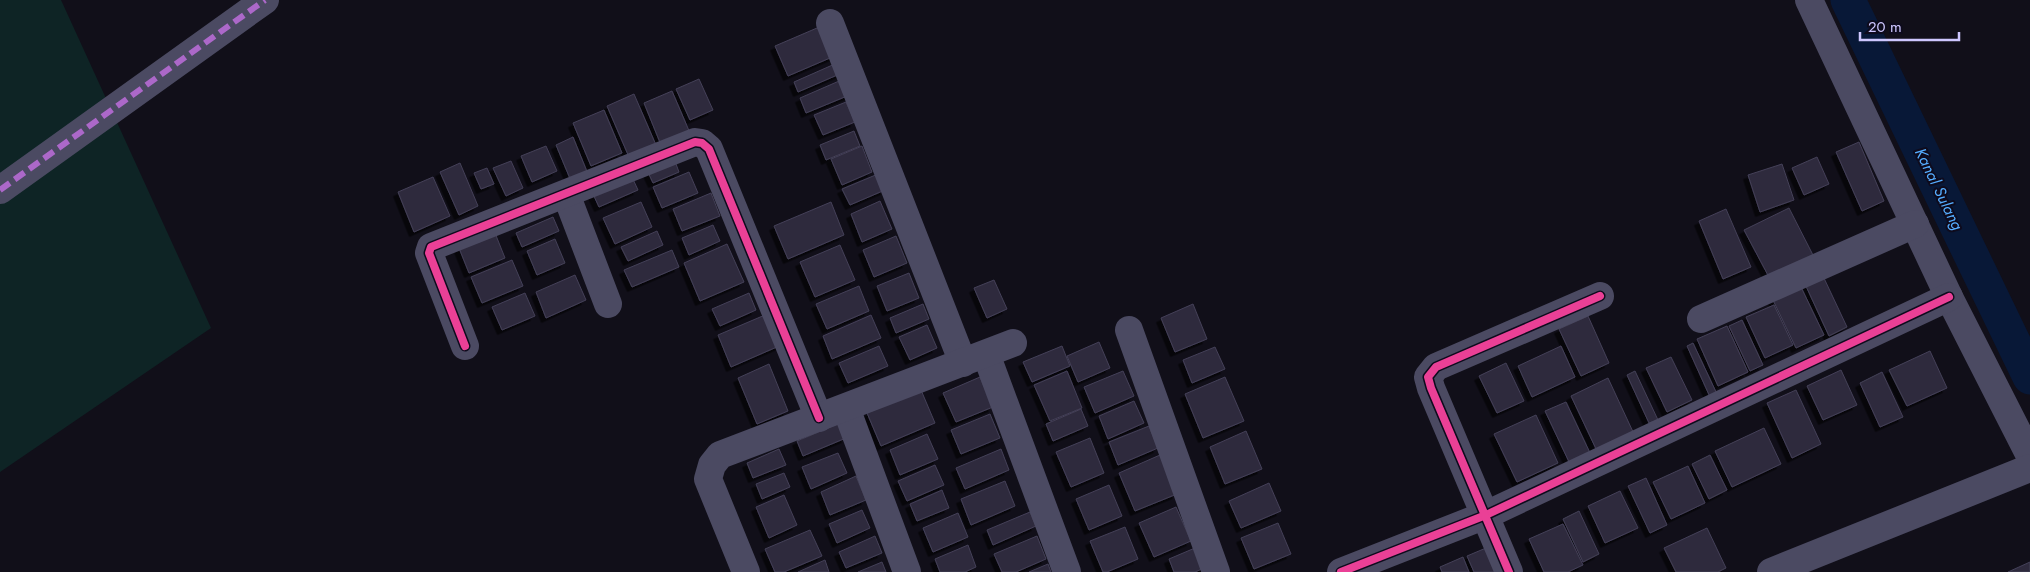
<svg xmlns="http://www.w3.org/2000/svg" width="2030" height="572" font-family="Jost,sans-serif">
	<defs>
		<filter id="shadow"><feDropShadow dx="-4.5" dy="4.5" stdDeviation="0" flood-color="#0009"/></filter>
	</defs>
	<rect width="100%" height="100%" fill="#110f19"/>
	<!-- green -->
	<path fill="#0e2425" d="M0,0H61L211,328L0,472Z"/>
	<g fill="none" stroke-linecap="round" stroke-linejoin="round">
		<!-- canal -->
		<path stroke="#081837" stroke-width="35" d="M1848,0L2030,377"/>
	</g>
	<!-- building -->
	<g fill="#2f2b3d" stroke="#444058" filter="url(#shadow)">
		<path d="M824,25L837,55L788,76L775,46Z"/>
		<path d="M837,63L842,73L798,92L794,82Z"/>
		<path d="M846,78L852,94L806,113L800,98Z"/>
		<path d="M699,79L713,110L690,120L676,89Z"/>
		<path d="M672,91L690,133L661,145L644,103Z"/>
		<path d="M634,94L659,152L632,164L607,106Z"/>
		<path d="M846,102L855,122L823,135L814,115Z"/>
		<path d="M604,110L622,153L591,166L573,123Z"/>
		<path d="M854,131L860,146L826,160L820,145Z"/>
		<path d="M573,137L588,174L571,181L556,145Z"/>
		<path d="M1859,142L1884,201L1862,211L1836,152Z"/>
		<path d="M546,146L557,171L532,182L521,156Z"/>
		<path d="M862,146L872,172L842,185L831,159Z"/>
		<path d="M673,156L679,172L653,183L646,168Z"/>
		<path d="M1817,157L1829,184L1804,195L1792,168Z"/>
		<path d="M511,161L523,188L506,196L493,168Z"/>
		<path d="M460,163L478,206L459,215L440,172Z"/>
		<path d="M1782,164L1794,200L1760,212L1748,175Z"/>
		<path d="M487,168L494,184L481,189L474,173Z"/>
		<path d="M689,172L698,193L662,208L653,187Z"/>
		<path d="M878,174L885,190L850,205L842,189Z"/>
		<path d="M433,177L450,216L414,232L398,192Z"/>
		<path d="M632,177L638,190L599,207L593,194Z"/>
		<path d="M711,193L720,216L682,231L673,209Z"/>
		<path d="M880,201L892,229L862,242L851,214Z"/>
		<path d="M641,202L652,227L615,244L603,218Z"/>
		<path d="M831,202L844,235L788,259L774,226Z"/>
		<path d="M1789,208L1814,257L1770,279L1744,230Z"/>
		<path d="M1726,209L1751,267L1723,279L1699,221Z"/>
		<path d="M553,217L559,231L522,247L516,233Z"/>
		<path d="M713,225L720,241L689,255L682,238Z"/>
		<path d="M657,231L663,245L628,261L621,247Z"/>
		<path d="M495,233L505,258L469,273L459,248Z"/>
		<path d="M896,236L907,263L874,277L863,250Z"/>
		<path d="M555,239L565,263L537,275L527,251Z"/>
		<path d="M727,244L744,282L700,301L684,263Z"/>
		<path d="M840,245L855,280L815,297L800,262Z"/>
		<path d="M672,250L679,267L632,287L624,270Z"/>
		<path d="M512,260L523,286L482,303L471,277Z"/>
		<path d="M909,273L919,298L887,311L877,286Z"/>
		<path d="M575,275L586,300L546,318L536,292Z"/>
		<path d="M1823,276L1847,327L1829,336L1805,284Z"/>
		<path d="M994,280L1007,309L987,318L974,288Z"/>
		<path d="M859,286L869,311L827,329L816,304Z"/>
		<path d="M1801,287L1824,335L1796,348L1773,300Z"/>
		<path d="M525,293L535,316L502,330L492,307Z"/>
		<path d="M749,293L756,310L720,326L712,309Z"/>
		<path d="M923,304L929,319L896,333L890,318Z"/>
		<path d="M1193,304L1207,339L1175,352L1161,318Z"/>
		<path d="M1774,305L1793,345L1765,358L1746,317Z"/>
		<path d="M772,312L786,343L731,367L718,335Z"/>
		<path d="M871,315L881,338L832,359L823,336Z"/>
		<path d="M1588,316L1609,363L1581,376L1559,329Z"/>
		<path d="M1742,320L1763,365L1750,371L1729,326Z"/>
		<path d="M927,325L937,348L910,360L899,337Z"/>
		<path d="M1727,326L1748,372L1718,386L1697,339Z"/>
		<path d="M1099,342L1110,368L1078,382L1067,356Z"/>
		<path d="M1693,343L1717,394L1710,397L1687,346Z"/>
		<path d="M879,346L888,366L848,383L839,363Z"/>
		<path d="M1062,346L1070,366L1032,382L1023,362Z"/>
		<path d="M1561,346L1575,377L1532,397L1518,366Z"/>
		<path d="M1215,347L1225,369L1192,383L1183,360Z"/>
		<path d="M1930,351L1947,388L1907,406L1889,370Z"/>
		<path d="M1671,357L1692,400L1667,412L1646,368Z"/>
		<path d="M1506,363L1524,401L1497,413L1479,376Z"/>
		<path d="M769,364L788,411L757,424L738,378Z"/>
		<path d="M1841,370L1857,405L1823,420L1807,386Z"/>
		<path d="M1067,371L1082,408L1050,421L1034,385Z"/>
		<path d="M1123,371L1134,396L1095,413L1084,387Z"/>
		<path d="M1635,371L1658,420L1649,423L1627,375Z"/>
		<path d="M1882,372L1903,417L1880,427L1860,383Z"/>
		<path d="M980,377L993,407L956,422L943,393Z"/>
		<path d="M1225,377L1244,421L1203,438L1185,394Z"/>
		<path d="M1608,378L1634,434L1597,451L1571,396Z"/>
		<path d="M921,390L935,423L881,446L867,413Z"/>
		<path d="M1796,390L1821,444L1792,458L1767,403Z"/>
		<path d="M1134,401L1144,423L1108,439L1099,416Z"/>
		<path d="M1566,402L1591,455L1570,464L1545,411Z"/>
		<path d="M1081,409L1088,426L1053,441L1046,424Z"/>
		<path d="M990,414L1000,438L961,454L951,430Z"/>
		<path d="M1536,415L1558,463L1517,482L1494,434Z"/>
		<path d="M840,423L846,438L803,456L797,441Z"/>
		<path d="M1149,426L1158,448L1118,465L1109,442Z"/>
		<path d="M1764,428L1781,464L1732,487L1715,451Z"/>
		<path d="M1246,431L1262,469L1225,484L1210,447Z"/>
		<path d="M927,434L938,459L900,475L890,450Z"/>
		<path d="M1090,438L1104,473L1071,487L1056,452Z"/>
		<path d="M779,449L786,465L753,478L747,463Z"/>
		<path d="M1001,449L1009,470L965,489L956,468Z"/>
		<path d="M838,453L847,473L811,489L802,467Z"/>
		<path d="M1160,455L1177,494L1135,511L1119,473Z"/>
		<path d="M1710,455L1727,490L1709,499L1692,464Z"/>
		<path d="M935,465L944,485L907,501L898,481Z"/>
		<path d="M1688,466L1705,503L1671,519L1653,482Z"/>
		<path d="M784,473L790,487L762,499L756,484Z"/>
		<path d="M856,476L866,500L830,515L821,492Z"/>
		<path d="M1646,478L1667,525L1650,533L1628,486Z"/>
		<path d="M1005,481L1015,506L971,525L961,499Z"/>
		<path d="M1269,483L1281,511L1241,528L1229,501Z"/>
		<path d="M1109,485L1122,516L1089,530L1076,499Z"/>
		<path d="M942,490L949,508L917,521L910,504Z"/>
		<path d="M1620,491L1638,528L1605,543L1588,506Z"/>
		<path d="M784,495L797,525L769,538L756,507Z"/>
		<path d="M1176,507L1191,541L1154,557L1139,523Z"/>
		<path d="M862,510L870,528L837,543L829,524Z"/>
		<path d="M1579,511L1599,554L1583,562L1563,519Z"/>
		<path d="M1030,512L1036,526L993,545L987,530Z"/>
		<path d="M958,513L968,537L933,552L923,528Z"/>
		<path d="M1278,523L1291,554L1254,569L1241,538Z"/>
		<path d="M1563,524L1583,565L1568,572H1544L1529,539Z"/>
		<path d="M1125,527L1138,559L1107,572H1103L1090,541Z"/>
		<path d="M1707,528L1726,568L1718,572H1676L1664,548Z"/>
		<path d="M810,530L822,556L784,572H775L765,549Z"/>
		<path d="M875,536L882,553L846,568L839,552Z"/>
		<path d="M1037,536L1046,559L1016,572H1002L994,554Z"/>
		<path d="M968,545L976,567L965,572H940L935,559Z"/>
		<path d="M1202,545L1211,565L1195,572H1174L1169,559Z"/>
		<path d="M1486,548L1496,572H1474L1467,556Z"/>
		<path d="M1463,557L1469,572H1442L1440,567Z"/>
		<path d="M825,560L829,572H798Z"/>
		<path d="M882,562L886,572H858Z"/>
		<path d="M2030,562V572H2008Z"/>
		<path d="M1048,564L1051,572H1029Z"/>
	</g>
	<g fill="none" stroke-linecap="round" stroke-linejoin="round">
		<!-- minor -->
		<g stroke="#4b4a62" stroke-width="28">
			<path d="M1809,0L1949,297L2030,456"/>
			<path d="M830,23L963,363"/>
			<path d="M0,190L265,0"/>
			<path d="M566,194L608,304"/>
			<path d="M1701,319L1915,224"/>
			<path d="M1129,330L1216,572"/>
			<path d="M465,346L429,253L431,247L695,142L702,143L709,149L819,418"/>
			<path d="M986,354L1067,572"/>
			<path d="M846,408L907,572"/>
			<path d="M746,572L708,479L712,465L720,455L1013,343"/>
			<path d="M1341,572L1486,515L1949,297"/>
			<path d="M1509,572L1431,388L1428,377L1436,367L1600,296"/>
			<path d="M1771,572L2030,468"/>
		</g>
		<!-- quiet -->
		<path stroke="#ac68c9" stroke-width="6" stroke-dasharray="12 6" stroke-linecap="butt" d="M0,190L265,0"/>
		<!-- cycleway casing -->
		<g stroke="#0e0b1d" stroke-width="11">
			<g id="cycleway">
				<path d="M465,346L429,253L431,247L695,142L702,143L709,149L819,418"/>
				<path d="M1341,572L1486,515L1949,297"/>
				<path d="M1509,572L1431,388L1428,377L1436,367L1600,296"/>
			</g>
		</g>
		<!-- cycleway -->
		<use href="#cycleway" stroke="#ea4096" stroke-width="8"/>
	</g>
	<g text-anchor="middle" dominant-baseline="central" stroke-width="4" stroke-linejoin="round" paint-order="stroke">
		<!-- water labels -->
		<g font-size="16" font-style="italic" fill="#55adff" stroke="#0e0b1d">
			<text transform="translate(1939 189) rotate(64)">Kanal Sulang</text>
		</g>
	</g>
	<!-- scale -->
	<path d="M1860 32v8h99v-8" fill="none" stroke="#cec7ff" stroke-width="2.5"/>
	<text x="1868" y="32" font-size="15" fill="#cec7ff" stroke="#0e0b1d" stroke-width="4" paint-order="stroke">20 m</text>
</svg>
